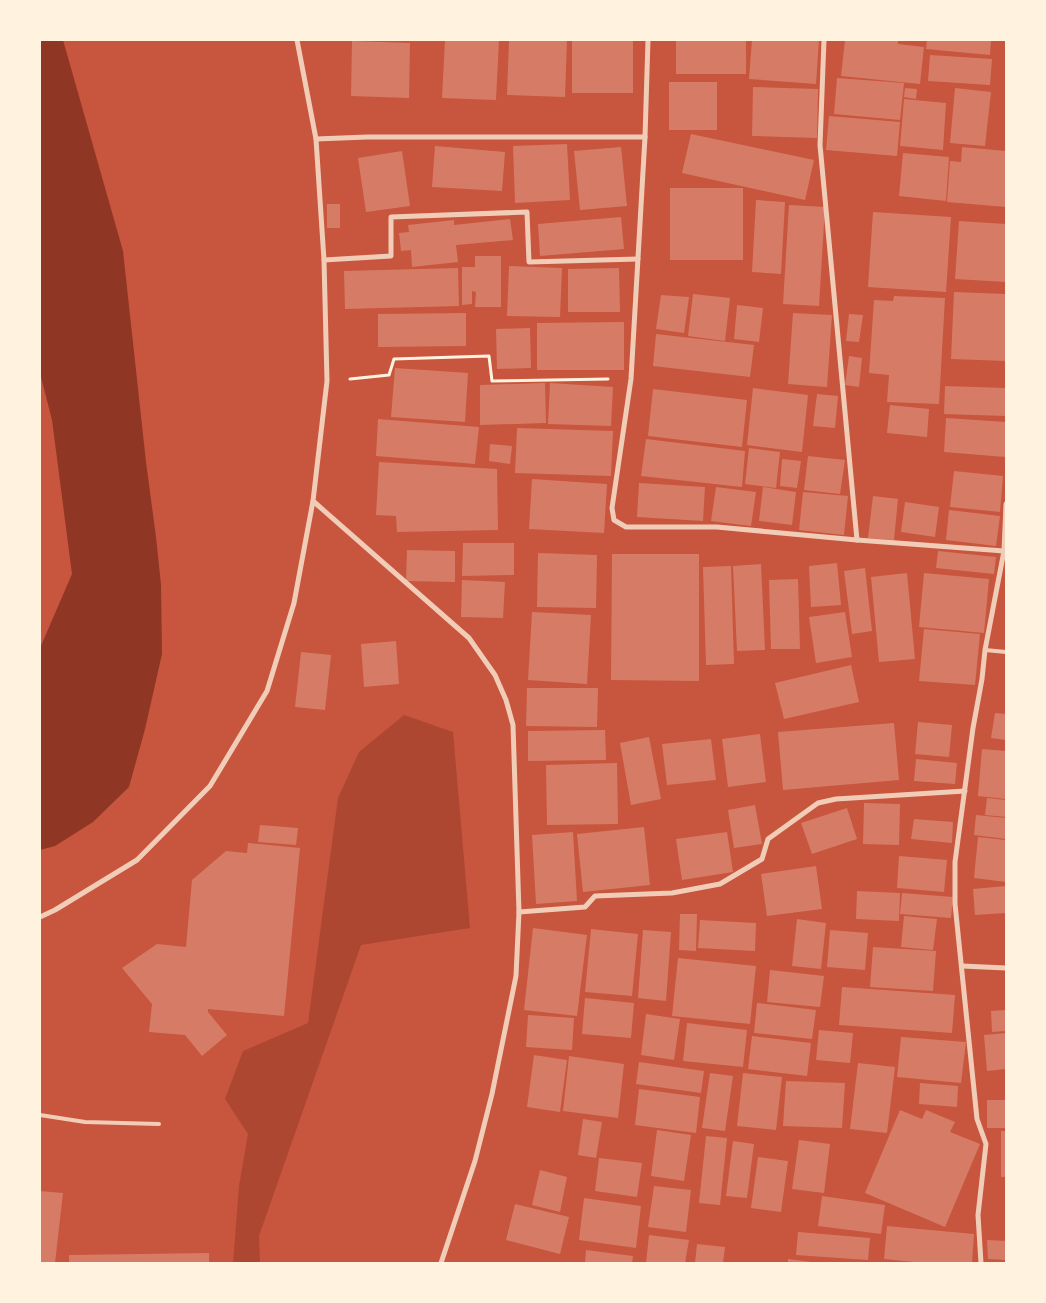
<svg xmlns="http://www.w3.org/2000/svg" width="1046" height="1303" font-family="'Asap Condensed',sans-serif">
	<rect width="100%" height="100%" fill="#c8553d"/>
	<!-- green -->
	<path fill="#ae4732" d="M404,715L453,732L470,928L361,945L259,1236L260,1263H233L239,1186L248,1134L225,1099L243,1051L308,1023L338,798L359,752Z"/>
	<!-- water -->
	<path fill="#8f3625" d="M40,40H63L123,251L146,462L156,537L161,585L162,654L145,729L129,787L93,822L55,846L40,850V648L72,574L52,420L40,373Z"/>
	<!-- building -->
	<g fill="#d67c66">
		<path d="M445,40H499L496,100L442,98Z"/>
		<path d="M509,40H567L565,97L507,95Z"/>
		<rect x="572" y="40" width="61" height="53"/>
		<rect x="676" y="40" width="70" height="34"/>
		<path d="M752,40H819L816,84L749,79Z"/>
		<path d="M845,40H898V44L924,47L920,84L841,76Z"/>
		<path d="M927,40H991L990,55L926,49Z"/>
		<path d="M352,41L410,43L409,98L351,96Z"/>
		<path d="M930,55L992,59L990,85L928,81Z"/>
		<path d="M837,78L904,83L900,120L834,114Z"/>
		<rect x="669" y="82" width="48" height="48"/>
		<path d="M753,87L818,89L817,138L752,136Z"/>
		<path d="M905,88L917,89L916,99L904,97Z"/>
		<path d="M955,88L991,92L985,146L950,143Z"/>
		<path d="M904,99L946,103L943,150L900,146Z"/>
		<path d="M829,116L900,122L897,156L826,150Z"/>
		<path d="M691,134L814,160L805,200L682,173Z"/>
		<path d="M567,144L570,200L515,203L513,146Z"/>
		<path d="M435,146L505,152L502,191L432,187Z"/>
		<path d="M621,147L627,206L580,210L574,151Z"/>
		<path d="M962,147L1006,151V207L947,202L950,161L961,162Z"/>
		<path d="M402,151L410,206L366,212L358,158Z"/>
		<path d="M903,153L949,157L946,201L899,196Z"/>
		<rect x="670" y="188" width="73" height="72"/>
		<path d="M756,200L785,202L781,274L752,272Z"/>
		<rect x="327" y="204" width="13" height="24"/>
		<path d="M789,205L825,207L819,306L783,304Z"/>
		<path d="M873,212L951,217L946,292L868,287Z"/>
		<path d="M621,217L624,249L540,256L538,224Z"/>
		<path d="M510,219L513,240L456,245L458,262L412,267L411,250L401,251L399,233L409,232L408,225L454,220V225Z"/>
		<path d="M959,221L1006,224V282L955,279Z"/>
		<path d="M475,256H501V307H475L476,292L472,291V304L462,305V267H475Z"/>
		<path d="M509,266L562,268L560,317L507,316Z"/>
		<path d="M458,268L459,306L345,309L344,271Z"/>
		<path d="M619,268L620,312H568V269Z"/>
		<path d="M954,292L1006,294V361L951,359Z"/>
		<path d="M693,294L730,298L725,341L688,336Z"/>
		<path d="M661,295L689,297L684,333L656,329Z"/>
		<path d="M894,296L945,298L939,404L887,402L889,375L869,373L874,300L893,301Z"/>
		<path d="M737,305L763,308L759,342L734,339Z"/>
		<path d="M466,313V346L378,347V314Z"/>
		<path d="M793,313L832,315L827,387L788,384Z"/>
		<path d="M849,314L863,315L859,342L846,341Z"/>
		<path d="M624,322V370H537V323Z"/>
		<path d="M530,328L531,368L497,369L496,329Z"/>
		<path d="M656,334L754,345L750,377L653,366Z"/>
		<path d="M849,356L862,358L859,387L845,385Z"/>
		<path d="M395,368L468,373L465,422L391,417Z"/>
		<path d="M545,383L546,423L480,425V385Z"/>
		<path d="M550,383L613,387L611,426L548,424Z"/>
		<path d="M945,386L1006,388V416L944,414Z"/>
		<path d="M753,388L808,395L802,452L747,445Z"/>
		<path d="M653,389L747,400L742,447L648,436Z"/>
		<path d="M817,394L838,396L835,428L813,426Z"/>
		<path d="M890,405L929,409L927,437L887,433Z"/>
		<path d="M946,418L1006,422L1005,457L944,452Z"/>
		<path d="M378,419L479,427L475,464L376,456Z"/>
		<path d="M517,428L613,431L611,476L515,473Z"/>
		<path d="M646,439L745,451L742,487L641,476Z"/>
		<path d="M490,444L512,446L510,464L489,461Z"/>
		<path d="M749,448L780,452L776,488L745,484Z"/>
		<path d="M808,456L845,460L840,494L804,490Z"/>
		<path d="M782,459L801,461L797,488L780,486Z"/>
		<path d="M379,462L497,469L498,530L397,532L396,516L376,515Z"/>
		<path d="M954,471L1003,476L1000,512L950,507Z"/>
		<path d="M532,479L607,484L604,533L529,529Z"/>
		<path d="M639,483L705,487L703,521L637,517Z"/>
		<path d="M716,487L756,492L751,526L711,521Z"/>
		<path d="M763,487L796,492L792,525L759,521Z"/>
		<path d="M803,492L848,496L844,535L799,530Z"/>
		<path d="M873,496L898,499L894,540L868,538Z"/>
		<path d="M905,502L939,507L935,537L901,532Z"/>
		<path d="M949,510L1000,516L996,546L946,540Z"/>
		<path d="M463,543H514V575L462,576Z"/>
		<path d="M407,550L455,551V582L406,581Z"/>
		<path d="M938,551L996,557L994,574L936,568Z"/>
		<path d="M538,553L597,555L596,608L537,607Z"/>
		<path d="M612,554H699V681L611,680Z"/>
		<path d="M837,563L841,605L811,607L809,566Z"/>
		<path d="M761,564L765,650L737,651L733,566Z"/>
		<path d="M731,566L734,664L706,665L703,567Z"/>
		<path d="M865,568L872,631L852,634L844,571Z"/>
		<path d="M907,573L915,659L879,662L871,577Z"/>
		<path d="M924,573L989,579L984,633L919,627Z"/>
		<path d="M798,579L800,649H771L769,580Z"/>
		<path d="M462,580L505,582L503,618L461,617Z"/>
		<path d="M532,612L591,615L587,684L528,680Z"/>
		<path d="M845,612L852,657L816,663L809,617Z"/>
		<path d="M924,629L980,634L975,685L919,681Z"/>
		<path d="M396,641L399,684L364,687L361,644Z"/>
		<path d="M301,652L331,655L325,710L295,707Z"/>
		<path d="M851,665L859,702L784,719L775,683Z"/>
		<path d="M527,688H598L597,727L526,726Z"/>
		<path d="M995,713L1006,714V740L991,738Z"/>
		<path d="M918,722L952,725L949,757L915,754Z"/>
		<path d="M894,723L899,780L783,790L778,732Z"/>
		<path d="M605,730L606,760L528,761V731Z"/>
		<path d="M760,734L766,782L728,787L722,739Z"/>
		<path d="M649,737L661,799L631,805L620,743Z"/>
		<path d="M711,739L716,780L667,785L662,744Z"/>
		<path d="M982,749L1006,751V799L978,796Z"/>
		<path d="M916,759L957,763L955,784L914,781Z"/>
		<path d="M617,763L618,824L547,825L546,765Z"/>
		<path d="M987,798L1006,800V817L985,815Z"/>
		<path d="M864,803L900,804L899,845L863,844Z"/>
		<path d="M755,805L762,844L734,848L728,810Z"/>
		<path d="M847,808L857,839L812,854L801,823Z"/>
		<path d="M976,815L1006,818V839L974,835Z"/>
		<path d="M914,819L953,822L952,843L911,839Z"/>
		<path d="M260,825L298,828L296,845L258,842Z"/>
		<path d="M644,827L650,885L583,892L577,834Z"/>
		<path d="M573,832L577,901L536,904L532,835Z"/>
		<path d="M727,832L733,872L682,880L676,839Z"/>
		<path d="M978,837L1006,840V882L974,878Z"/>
		<path d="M248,843L300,848L284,1016L208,1009V1012L227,1035L202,1056L185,1035L149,1032L152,1004L122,968L157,944L186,947L192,880L226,851L247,853Z"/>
		<path d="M899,856L947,860L944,892L897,888Z"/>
		<path d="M816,866L822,909L767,916L761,874Z"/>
		<path d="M1006,886V913L975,915L973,889Z"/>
		<path d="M857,891L900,893L899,921L856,919Z"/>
		<path d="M902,893L953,897L951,918L900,914Z"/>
		<path d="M680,914H697L696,951L679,950Z"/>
		<path d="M904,916L937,919L933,950L901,947Z"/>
		<path d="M797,919L826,923L821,969L792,966Z"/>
		<path d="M700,920L756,923L755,951L698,948Z"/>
		<path d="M533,928L587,935L577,1016L524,1010Z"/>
		<path d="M591,929L638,934L632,996L585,992Z"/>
		<path d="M643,930L671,932L666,1001L638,998Z"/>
		<path d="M830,930L868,933L865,970L827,967Z"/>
		<path d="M873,947L936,951L933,991L870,987Z"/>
		<path d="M678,958L756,966L750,1024L672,1016Z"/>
		<path d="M770,970L824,976L820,1007L767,1002Z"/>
		<path d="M842,987L955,995L952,1033L839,1025Z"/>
		<path d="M585,998L634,1003L631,1038L582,1034Z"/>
		<path d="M757,1003L816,1010L812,1039L754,1033Z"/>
		<path d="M1006,1010V1031L992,1032L991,1011Z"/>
		<path d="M646,1014L680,1019L674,1060L641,1055Z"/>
		<path d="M528,1015L574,1018L572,1050L526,1047Z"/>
		<path d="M687,1023L747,1030L743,1067L683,1061Z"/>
		<path d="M819,1030L853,1033L850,1063L816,1060Z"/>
		<path d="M1006,1033V1069L987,1071L984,1035Z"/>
		<path d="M752,1036L811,1043L807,1076L748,1069Z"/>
		<path d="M901,1037L966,1042L961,1083L897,1077Z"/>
		<path d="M534,1055L567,1060L560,1112L527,1107Z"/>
		<path d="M569,1056L624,1064L618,1118L563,1111Z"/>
		<path d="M639,1062L704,1071L701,1093L636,1084Z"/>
		<path d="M858,1063L895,1067L887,1133L850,1129Z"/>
		<path d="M710,1073L733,1076L725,1131L702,1128Z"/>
		<path d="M743,1073L782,1077L776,1130L737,1126Z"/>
		<path d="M786,1081L845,1083L842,1128L783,1126Z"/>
		<path d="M920,1083L958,1086L957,1107L919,1104Z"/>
		<path d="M639,1089L700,1097L696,1133L635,1125Z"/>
		<rect x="987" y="1100" width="19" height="28"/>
		<path d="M900,1110L922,1119L926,1110L955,1122L950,1132L980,1144L945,1227L865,1193Z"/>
		<path d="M583,1119L602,1122L596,1158L578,1155Z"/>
		<path d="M657,1130L691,1135L684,1181L651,1176Z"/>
		<rect x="1001" y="1131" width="5" height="46"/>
		<path d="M706,1136L727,1138L720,1205L699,1203Z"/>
		<path d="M799,1140L830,1144L824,1193L792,1189Z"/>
		<path d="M733,1141L754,1144L747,1198L726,1196Z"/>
		<path d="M758,1157L788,1161L781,1212L751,1208Z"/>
		<path d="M599,1158L642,1163L637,1197L595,1191Z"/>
		<path d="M540,1170L567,1177L560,1212L532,1205Z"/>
		<path d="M654,1186L691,1190L686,1232L648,1227Z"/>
		<path d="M40,1191L63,1193L55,1263H40Z"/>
		<path d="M822,1196L885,1205L881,1234L818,1226Z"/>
		<path d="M584,1198L641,1206L636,1248L579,1240Z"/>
		<path d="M515,1204L569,1217L560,1254L506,1240Z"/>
		<path d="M887,1226L974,1234L972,1263H924L884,1259Z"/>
		<path d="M798,1232L870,1238L868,1260L796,1255Z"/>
		<path d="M649,1235L689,1240L685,1263H646Z"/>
		<path d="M987,1240L1006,1241V1260L988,1259Z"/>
		<path d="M697,1244L725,1247L723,1263H695Z"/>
		<path d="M586,1250L633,1256L632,1263H585Z"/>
		<path d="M209,1253V1263H69V1255Z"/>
		<path d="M788,1259L811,1262V1263H788Z"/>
	</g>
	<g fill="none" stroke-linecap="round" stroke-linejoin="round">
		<!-- path -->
		<path stroke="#fff3e0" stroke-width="3" d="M350,379L389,375L394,359L489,356L492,381L608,379"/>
		<!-- service -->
		<g stroke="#f1ccb7" stroke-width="4">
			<path d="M985,650L1006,652"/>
			<path d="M40,1115L85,1122L159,1124"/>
		</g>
		<!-- minor -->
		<g stroke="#f1ccb7" stroke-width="5">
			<path d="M297,40L316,139L324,260L327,381L313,501L469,638L495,675L506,700L513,725L519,912L516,976L492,1094L475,1161L441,1263"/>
			<path d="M648,40L645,137L631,379L612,508L614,520L626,527H717L857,540L1004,551"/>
			<path d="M824,40L820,145L857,540"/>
			<path d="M316,139L367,137H645"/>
			<path d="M324,260L391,256V217L527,212L529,262L638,259"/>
			<path d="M519,912L585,907L595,896L672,893L720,884L762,859L768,839L818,803L836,799L965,791"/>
			<path d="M40,917L55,910L137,860L210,786L267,691L294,603L313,501"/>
			<path d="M962,966L1006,968"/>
			<path d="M981,1263L978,1215L986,1144L977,1119L955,904V862L973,728L982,679L985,650L1004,551L1006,504"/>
		</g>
	</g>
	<!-- border -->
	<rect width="1046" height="1303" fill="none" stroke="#fff3e0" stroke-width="82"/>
</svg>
